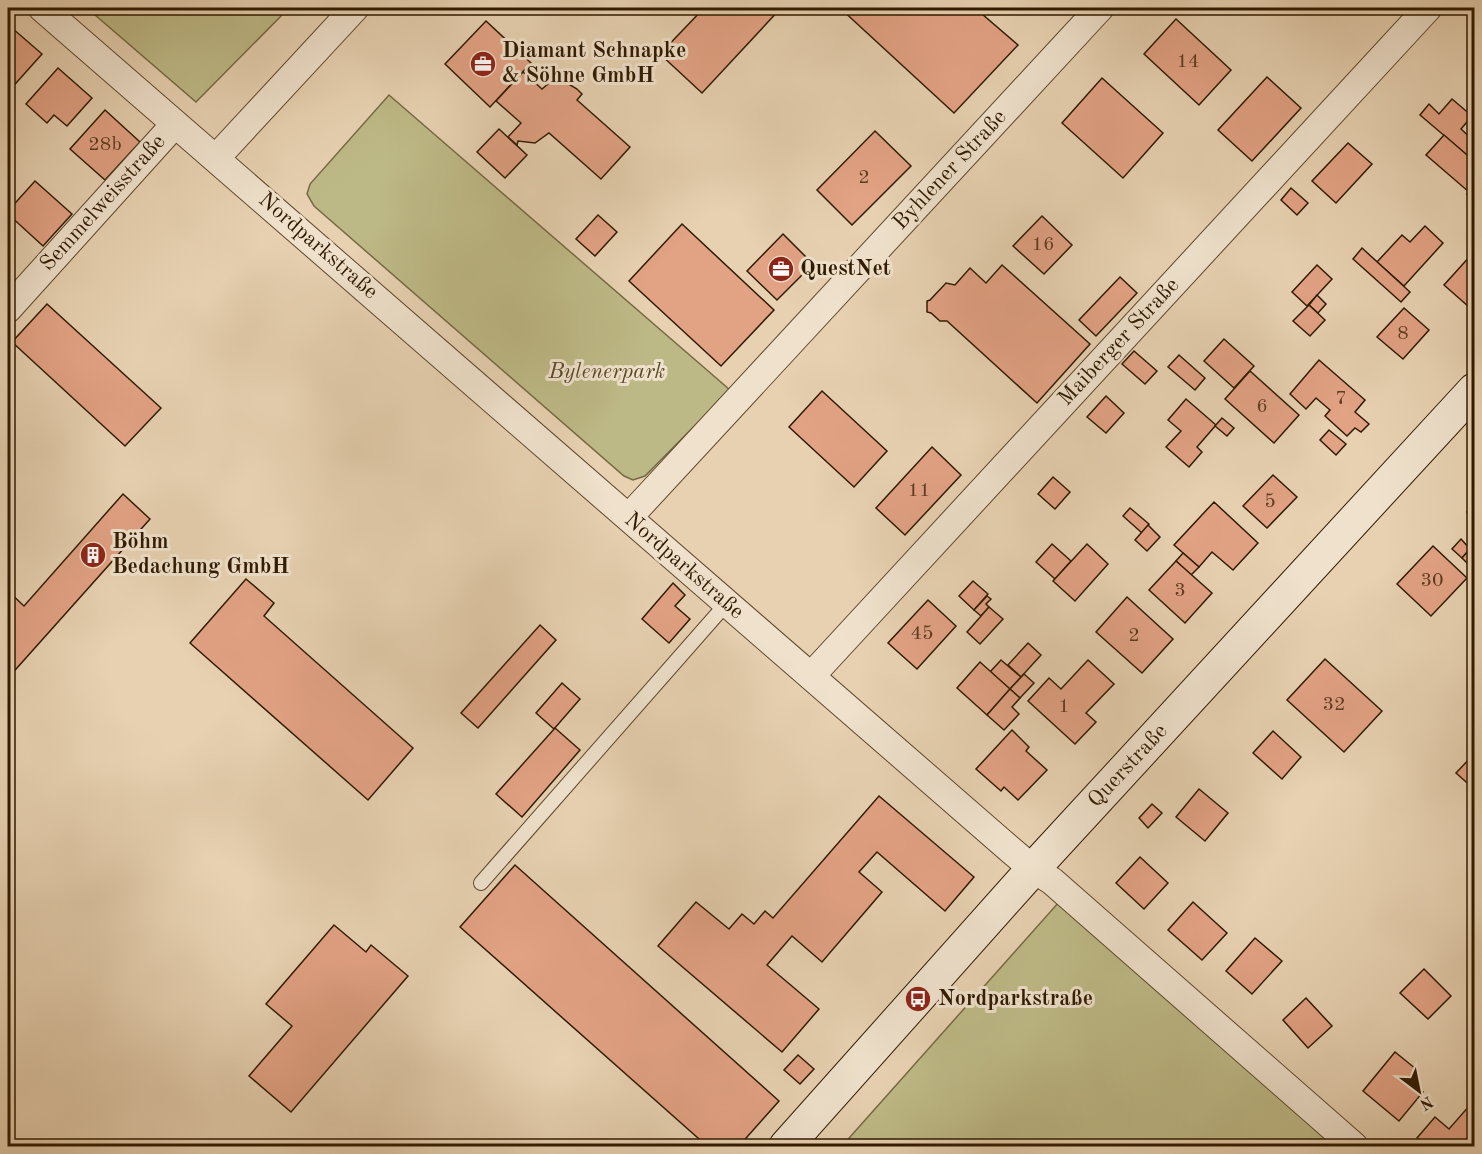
<svg xmlns="http://www.w3.org/2000/svg" width="1482" height="1154" font-family="'Old Standard TT',serif">
	<rect width="100%" height="100%" fill="#e7d1b1"/>
	<filter id="stains"><feTurbulence type="fractalNoise" baseFrequency=".00333" numOctaves="4"/><feColorMatrix values="0 0 0 0 .2 0 0 0 0 .09 0 0 0 0 .02 0 0 0 .5 -.17"/></filter>
	<radialGradient id="worn" r=".72"><stop offset=".6" stop-color="#630" stop-opacity="0"/><stop offset="1" stop-color="#630" stop-opacity=".3"/></radialGradient>
	<!-- green -->
	<g fill="#bdb986" stroke="#766a43" stroke-width="1.5">
		<path d="M87,8H274L282,15L196,102Z"/>
		<path d="M389,95L730,390L645,476L633,480L624,476L314,206L307,194L310,184Z"/>
		<path d="M1059,902L1334,1146H842Z"/>
	</g>
	<!-- building -->
	<g fill="#e2a284" stroke="#301a00" stroke-width="1.5">
		<path d="M704,8H781L702,93L660,54Z"/>
		<path d="M840,8H975L1018,45L954,113Z"/>
		<path d="M1176,19L1231,70L1199,105L1144,54Z"/>
		<path d="M486,21L531,63L490,107L445,64Z"/>
		<path d="M12,28L42,54L8,92V32Z"/>
		<path d="M58,68L92,98L67,126L54,115L47,123L26,104Z"/>
		<path d="M523,72L542,89L548,84L559,82L567,83L577,89L582,94L577,100L630,147L601,179L549,133L535,143L518,141L517,145L508,137L521,123L496,101Z"/>
		<path d="M1267,77L1301,108L1252,161L1218,130Z"/>
		<path d="M1102,78L1163,133L1123,178L1062,123Z"/>
		<path d="M1452,99L1472,116L1461,129L1474,141V161L1420,115L1429,104L1439,114Z"/>
		<path d="M105,110L140,142L105,180L70,149Z"/>
		<path d="M499,129L527,155L505,178L477,152Z"/>
		<path d="M875,131L911,166L852,225L817,190Z"/>
		<path d="M1444,135L1474,161V185L1469,192L1426,155Z"/>
		<path d="M1348,143L1372,164L1336,203L1312,181Z"/>
		<path d="M35,181L72,214L43,246L8,214V211Z"/>
		<path d="M1474,185V200L1467,194Z"/>
		<path d="M1291,188L1308,203L1297,215L1281,200Z"/>
		<path d="M598,215L617,232L595,256L576,239Z"/>
		<path d="M1042,216L1072,245L1044,274L1013,246Z"/>
		<path d="M682,224L774,310L721,366L629,281Z"/>
		<path d="M1425,226L1443,243L1404,286L1377,262L1402,235L1410,242Z"/>
		<path d="M783,234L813,264L777,300L747,271Z"/>
		<path d="M1362,248L1410,292L1401,302L1353,259Z"/>
		<path d="M1472,254L1474,257V301L1469,307L1444,285Z"/>
		<path d="M1002,265L1090,344L1037,403L947,321H940L931,313L927,312V301L930,300L946,283L955,285L970,268L986,283Z"/>
		<path d="M1317,265L1332,279L1307,306L1292,292Z"/>
		<path d="M1120,277L1137,293L1096,336L1079,320Z"/>
		<path d="M1317,295L1326,304L1318,313L1309,305Z"/>
		<path d="M47,304L161,408L125,446L12,342Z"/>
		<path d="M1309,305L1325,320L1310,336L1293,321Z"/>
		<path d="M1404,308L1429,330L1403,359L1377,337Z"/>
		<path d="M1224,339L1254,366L1234,388L1204,361Z"/>
		<path d="M1134,351L1157,371L1145,384L1122,364Z"/>
		<path d="M1179,355L1205,378L1195,390L1168,367Z"/>
		<path d="M1319,360L1365,400L1355,412L1369,424L1361,432L1355,428L1347,436L1325,416L1330,410L1316,398L1306,409L1290,394Z"/>
		<path d="M1250,371L1299,415L1274,443L1225,399Z"/>
		<path d="M822,391L887,451L854,487L789,427Z"/>
		<path d="M1106,396L1124,413L1106,433L1087,417Z"/>
		<path d="M1186,399L1216,425L1197,447L1202,452L1189,467L1166,447L1181,431L1168,420Z"/>
		<path d="M1222,418L1234,428L1227,436L1215,426Z"/>
		<path d="M1329,430L1346,444L1336,455L1320,440Z"/>
		<path d="M932,447L961,475L905,535L876,508Z"/>
		<path d="M1273,475L1297,497L1267,528L1243,506Z"/>
		<path d="M1053,477L1070,492L1055,509L1038,494Z"/>
		<path d="M123,494L150,519L8,678V591L24,606Z"/>
		<path d="M1214,502L1258,543L1233,570L1212,552L1199,567L1174,545Z"/>
		<path d="M1474,504V519L1467,512Z"/>
		<path d="M1130,508L1149,524L1142,533L1123,516Z"/>
		<path d="M1148,525L1160,537L1147,551L1135,540Z"/>
		<path d="M1461,539L1470,549L1462,558L1452,549Z"/>
		<path d="M1052,544L1071,561L1055,579L1036,562Z"/>
		<path d="M1087,544L1108,564L1075,601L1053,581Z"/>
		<path d="M1474,544V570L1462,558Z"/>
		<path d="M1433,546L1467,578L1431,616L1397,584Z"/>
		<path d="M1183,553L1199,567L1191,575L1176,561Z"/>
		<path d="M1176,561L1212,593L1185,623L1149,590Z"/>
		<path d="M246,579L274,603L264,616L413,748L368,800L190,643Z"/>
		<path d="M973,581L988,594L974,610L959,596Z"/>
		<path d="M673,583L685,595L675,606L690,619L669,643L642,619Z"/>
		<path d="M987,596L991,599L986,604L989,607L981,616L974,610Z"/>
		<path d="M1127,597L1173,639L1142,673L1096,632Z"/>
		<path d="M928,600L956,626L917,669L888,643Z"/>
		<path d="M989,607L1003,619L980,644L967,632Z"/>
		<path d="M540,625L556,640L478,728L461,713Z"/>
		<path d="M1028,643L1041,655L1021,677L1008,665Z"/>
		<path d="M1325,659L1382,711L1344,752L1287,700Z"/>
		<path d="M1001,660L1021,677L1010,689L990,672Z"/>
		<path d="M1088,660L1114,684L1086,713L1096,722L1075,744L1028,701L1049,678L1061,689Z"/>
		<path d="M980,662L1010,689L987,715L957,688Z"/>
		<path d="M1024,674L1034,683L1020,698L1010,689Z"/>
		<path d="M562,683L580,699L554,729L536,713Z"/>
		<path d="M1010,689L1020,698L1012,707L1019,714L1004,730L987,715Z"/>
		<path d="M555,728L580,750L522,817L496,794Z"/>
		<path d="M1012,730L1029,747L1026,751L1047,770L1018,800L1004,787L1001,791L976,769Z"/>
		<path d="M1273,731L1301,757L1282,779L1253,753Z"/>
		<path d="M1474,754V786L1473,788L1456,773Z"/>
		<path d="M1199,789L1228,813L1205,841L1176,817Z"/>
		<path d="M879,796L974,877L945,911L877,852L859,872L882,892L822,962L792,936L767,965L819,1009L782,1052L658,946L696,902L729,929L742,914L754,924L765,911L773,918Z"/>
		<path d="M1152,804L1162,813L1148,828L1139,818Z"/>
		<path d="M1140,857L1168,883L1144,909L1116,883Z"/>
		<path d="M515,865L779,1101L739,1146H707L460,927Z"/>
		<path d="M1193,902L1227,933L1202,960L1168,930Z"/>
		<path d="M334,925L366,952L371,945L408,976L291,1112L249,1076L292,1026L266,1004Z"/>
		<path d="M1255,938L1282,961L1252,994L1226,971Z"/>
		<path d="M1424,969L1451,996L1428,1019L1400,993Z"/>
		<path d="M1306,998L1332,1026L1308,1048L1283,1020Z"/>
		<path d="M1395,1052L1416,1069L1407,1080L1423,1092L1399,1121L1363,1091Z"/>
		<path d="M798,1055L814,1069L800,1084L784,1070Z"/>
		<path d="M1470,1105L1474,1109V1134L1464,1146H1427L1417,1138L1435,1117L1449,1129Z"/>
	</g>
	<g fill="none" stroke-linecap="round" stroke-linejoin="round">
		<!-- lane casing -->
		<g stroke="#5e482c" stroke-width="16">
			<path id="lane" d="M481,883L727,603"/>
		</g>
		<!-- street casing -->
		<g stroke="#5e482c" stroke-width="29">
			<g id="street">
				<path d="M42,8L1013,852L1033,869L1052,881L1354,1146"/>
				<path d="M216,158L355,8"/>
				<path d="M8,309L175,124"/>
				<path d="M629,517L1100,8"/>
				<path d="M811,676L1428,8"/>
			</g>
		</g>
		<!-- secondary casing -->
		<g stroke="#301a00" stroke-width="35">
			<path id="secondary" d="M786,1146L1033,869L1474,390"/>
		</g>
		<!-- lane -->
		<use href="#lane" stroke="#efe1cc" stroke-width="14"/>
		<!-- street -->
		<use href="#street" stroke="#efe1cc" stroke-width="27"/>
		<!-- secondary -->
		<use href="#secondary" stroke="#efe1cc" stroke-width="33"/>
	</g>
	<!-- icons -->
	<defs>
		<g id="office-disc" transform="scale(1.35)"><circle r="9.5" fill="#8f2418" stroke="#efe1cc"/><path d="M-6-3h4V-5.5h4V-3h4V5H-6ZM-1-4.5V-3h2v-1.5ZM-6 0V1H6V0Z" fill="#fff"/></g>
		<g id="building-disc" transform="scale(1.35)"><circle r="9.5" fill="#8f2418" stroke="#efe1cc"/><path d="M-4-6H4V6H1V3H-1V6H-4ZM-2.5-4.3h1.7v1.8h-1.7ZM.8-4.3h1.7v1.8H.8ZM-2.5-1h1.7V.8h-1.7ZM.8-1h1.7V.8H.8Z" fill="#fff"/></g>
		<g id="bus-disc" transform="scale(1.35)"><circle r="9.5" fill="#8f2418" stroke="#efe1cc"/><path d="M-5-6H5V4H4V6H2V4H-2V6H-4V4H-5ZM-3.5-4V0h7V-4ZM-3.5 1.2v1.5H-2V1.2ZM2 1.2v1.5H3.5V1.2Z" fill="#fff"/></g>
	</defs>
	<g fill-rule="evenodd">
		<use href="#office-disc" x="483" y="64"/>
		<use href="#office-disc" x="781" y="269"/>
		<use href="#building-disc" x="93" y="555"/>
		<use href="#bus-disc" x="918" y="999"/>
	</g>
	<g text-anchor="middle" dominant-baseline="central" stroke-width="6" stroke-linejoin="round" paint-order="stroke">
		<!-- number labels -->
		<g font-size="20" fill="#5c3c21">
			<text x="1188" y="62">14</text>
			<text x="105" y="145">28b</text>
			<text x="864" y="178">2</text>
			<text x="1043" y="245">16</text>
			<text x="1403" y="334">8</text>
			<text x="1341" y="399">7</text>
			<text x="1262" y="407">6</text>
			<text x="919" y="491">11</text>
			<text x="1270" y="502">5</text>
			<text x="1432" y="581">30</text>
			<text x="1180" y="591">3</text>
			<text x="922" y="634">45</text>
			<text x="1134" y="636">2</text>
			<text x="1334" y="705">32</text>
			<text x="1064" y="707">1</text>
		</g>
		<!-- poi labels -->
		<g font-size="22" font-weight="bold" fill="#301a00" stroke="#efe1cc" text-anchor="start">
			<text x="502" y="51">Diamant Schnapke<tspan x="502" dy="25">&amp; Söhne GmbH</tspan></text>
			<text x="800" y="269">QuestNet</text>
			<text x="112" y="542">Böhm<tspan x="112" dy="25">Bedachung GmbH</tspan></text>
			<text x="938" y="999">Nordparkstraße</text>
		</g>
		<!-- street labels -->
		<g font-size="22" fill="#301a00" stroke="#efe1cc">
			<text transform="translate(950 170) rotate(-47)">Byhlener Straße</text>
			<text transform="translate(103 203) rotate(-48)">Semmelweisstraße</text>
			<text transform="translate(318 246) rotate(41)">Nordparkstraße</text>
			<text transform="translate(1119 342) rotate(-47)">Maiberger Straße</text>
			<text transform="translate(684 566) rotate(41)">Nordparkstraße</text>
			<text transform="translate(1128 766) rotate(-47)">Querstraße</text>
		</g>
		<!-- park labels -->
		<g font-size="22" font-style="italic" fill="#5a4a28" stroke="#efe1cc">
			<text x="607" y="372">Bylenerpark</text>
		</g>
	</g>
	<!-- margin -->
	<rect width="1482" height="1154" fill="none" stroke="#e7d1b1" stroke-width="30"/>
	<rect x="9" y="9" width="1464" height="1136" fill="none" stroke="#301a00" stroke-width="3"/>
	<rect x="15" y="15" width="1452" height="1124" fill="none" stroke="#301a00" stroke-width="1.5"/>
	<!-- north arrow -->
	<g transform="translate(1419 1091) rotate(148)" stroke="#efe1cc" stroke-width="4.5" paint-order="stroke">
	<path d="M0-4.5L10 22L0 15L-10 22Z" fill="#301a00"/>
	<text y="-9" font-size="16" font-weight="bold" text-anchor="middle" fill="#301a00">N</text>
	</g>
	<rect width="100%" height="100%" filter="url(#stains)"/>
	<rect width="100%" height="100%" fill="url(#worn)"/>
</svg>
